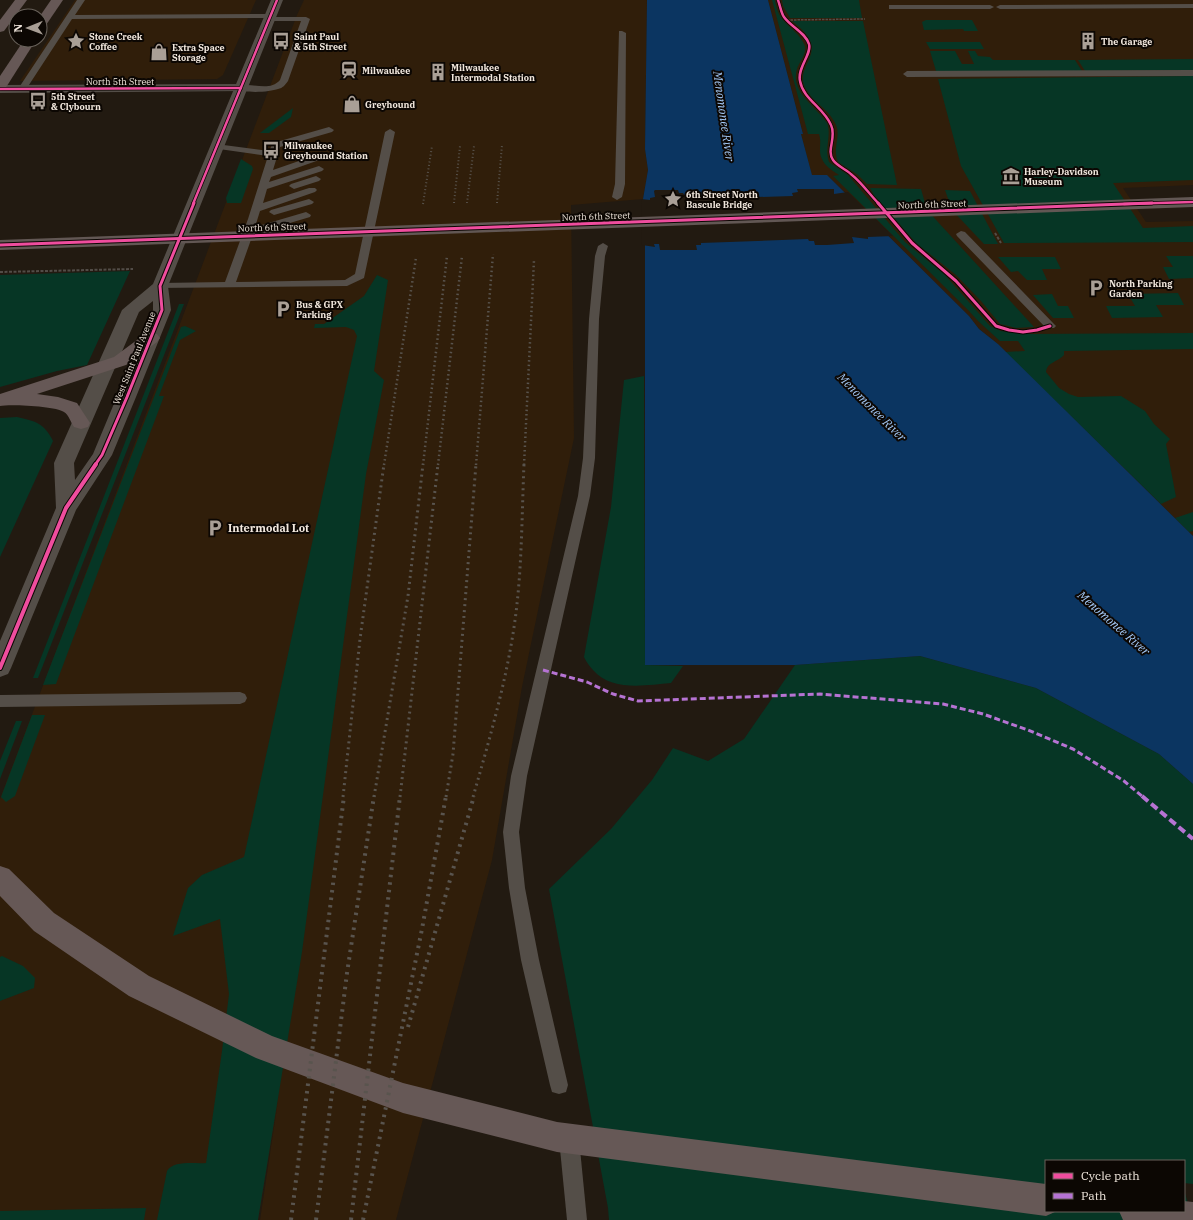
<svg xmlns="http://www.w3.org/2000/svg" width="1193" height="1220" font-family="'IBM Plex Serif',serif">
	<rect width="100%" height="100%" fill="#221a11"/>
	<!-- built -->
	<g fill="#301e0a">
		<path d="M75,0H256L223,75L217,79L20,81Z"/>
		<path d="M304,0H647L645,149L648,170L643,199L571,205L574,438L522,687L492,860L396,1220H260L278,1101L258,1220H0V799L297,15Z"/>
		<path d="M768,0H1193V185L1123,188L1146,222L1193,221V536L998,344L979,329L969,316L830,178L812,176L801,134H803Z"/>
	</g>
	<!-- green -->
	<g fill="#063625">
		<path d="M772,0H775C776,7 778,14 783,20C790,28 801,35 805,46C807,54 799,62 797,69C790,92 816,106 827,123C832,136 824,147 829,162L848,175L905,242L945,275L990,326L1001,331L1026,334L1193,333V349L1064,351V355C1058,362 1047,362 1046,372L1059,388L1069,394L1078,397L1121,396L1145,411L1154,424L1170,439L1166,444L1176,497L1161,504L1005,352L1025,351L1018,341H1000L978,321L969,311L833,176L839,175C830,169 820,163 820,150C820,144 821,140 819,134H808Z"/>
		<path d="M782,0H859L862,18H790L783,6Z"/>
		<path d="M926,20H972L978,31H964L963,29L924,30L922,22Z"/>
		<path d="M792,21H863L897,185L867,184L858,175L838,162C832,147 842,135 835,123C828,108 810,101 804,85C798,67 819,56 809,39C806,32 798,26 792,21Z"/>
		<path d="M926,42H980L984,49H930Z"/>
		<path d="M930,51H955L962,64H974L968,51H975L978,56L990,57L993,60H1075L1082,71H936Z"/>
		<path d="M1193,59V70L1085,71L1078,60Z"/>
		<path d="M1193,76V180L1113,183L1143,228L1193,226V242L1004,243L961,166L938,79Z"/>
		<path d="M293,108L291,117L269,133H260Z"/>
		<path d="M241,159L252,166L253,169L241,203H227L226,198Z"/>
		<path d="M870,188L921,189L927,210L1034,327L1016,328L1000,324L981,301L956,275L916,243L874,195Z"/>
		<path d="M945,190L970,191L998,244H984L952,210Z"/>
		<path d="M1166,256H1193V278L1169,279L1163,267H1173Z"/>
		<path d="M998,257H1055L1061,269H1042L1047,280H1027L1018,271L1011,272Z"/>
		<path d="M130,271L87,365L57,371L0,387V275Z"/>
		<path d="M377,275L388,280L374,371L384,380L366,474L302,952L258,1220H157L167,1171C174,1160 194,1164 206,1163L222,1051L229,994L220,919L173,936L188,888L202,875L244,857L357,336L354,330L346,327L314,328L315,324H324L364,296Z"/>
		<path d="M1178,293L1184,305H1156L1163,317L1112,318L1106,306H1135L1128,294Z"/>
		<path d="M1052,294L1058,306H1068L1074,318H1053L1033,295Z"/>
		<path d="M179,304H184L38,678H33Z"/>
		<path d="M185,326L196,331L180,340L159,396H164L56,684L43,685L181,327Z"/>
		<path d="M644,376L645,665L683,666L671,683C646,685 612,692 593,670C589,666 586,661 584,657L611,507L624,380Z"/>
		<path d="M17,417C35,421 44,423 53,441L0,557V418Z"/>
		<path d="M1193,512V531L1189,532L1175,518Z"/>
		<path d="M920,656L1036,688L1159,754L1193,784V1184L1184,1183V1161H1046V1211H1184V1190L1193,1220H609L608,1208L549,889L611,829L652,780L673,748L708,761L744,739L795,665Z"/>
		<path d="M32,715H45L15,796L6,802L1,797Z"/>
		<path d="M16,721H22L0,779V761Z"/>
		<path d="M2,956L23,966L35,978L34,988L0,1001V957Z"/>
		<path d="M146,1208L144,1220H0V1211Z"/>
	</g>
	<!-- water -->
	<path fill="#0b3561" d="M647,0H768L803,134H801L812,175H827L830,178L969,316L979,329L998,344L1193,536V784L1159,754L1036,688L920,656L795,665H645V222L643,199L648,170L645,149Z"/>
	<!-- pier -->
	<path fill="#221a11" d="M797,189H834V194L848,192L893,236L868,237V239L852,237L854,243L827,245H815L814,241H809L808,239L701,243V245H696L697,250H660L659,244H654L655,247L642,245L641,199L650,200V198L655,197L654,191L655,190H678L679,193H683L685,196H691L692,199L793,196L792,193L798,192Z"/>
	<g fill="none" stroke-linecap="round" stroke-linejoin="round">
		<!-- path-far1 -->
		<path stroke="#524c47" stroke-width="1.5" stroke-dasharray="2.5 1" stroke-linecap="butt" d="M787,20L865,19"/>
		<!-- path -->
		<g stroke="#524c47" stroke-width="2" stroke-dasharray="3 1.5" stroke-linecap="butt">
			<path d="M995,233L1001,243"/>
			<path d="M0,272L133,269"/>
		</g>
		<!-- lane -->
		<g fill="#544e48" fill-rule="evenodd">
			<path d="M77,0H85L75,15L271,14H274V17H306L310,19L288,81C285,85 283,88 278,89C270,92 243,94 237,88C246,79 268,94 280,80L301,21H267L266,18L72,19L25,91H19L18,89Z"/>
			<path d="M1193,4V8L1000,9L996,7L1000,5Z"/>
			<path d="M889,5H990L994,7L990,9H889Z"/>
			<path d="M619,31H622L626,33L625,184L622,197L617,200L612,197L615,184Z"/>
			<path d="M1193,70V76L907,77L903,74L907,71Z"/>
			<path d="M329,127L334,130L332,132L280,147L273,170L319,154L322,153L327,156L325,158L271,177L269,182L319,166L324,169L322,171L267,189L263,203L309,188H315L317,190L315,192L260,211L255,227L306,212L311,215L310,217L253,234L236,282L345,280L355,274L385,132L390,129L395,132L364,278L347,286L156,288L155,286L160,283L225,282L248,219L268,156L219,149L216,148L214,146L216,144L269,151L273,143Z"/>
			<path d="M316,176L321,179L319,181L294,189L289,186L291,184Z"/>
			<path d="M309,199L314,202L312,204L274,215L269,212L271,210Z"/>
			<path d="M961,231L965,232L1054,324L1056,326L1054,328H1046L957,236L956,234Z"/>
			<path d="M603,243L608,246L605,256L599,319L595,458L590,496L527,776L519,832L525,888L539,960L568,1085L566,1092L559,1094L552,1092L550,1085L521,960L509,888L503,832L511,776L578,496L583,458L589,319L595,256L598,246Z"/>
			<path d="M240,692L245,694L247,698L245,702L240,704L0,707V695Z"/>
			<path d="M570,1139L577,1142L580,1149L587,1220H567L560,1149L563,1142Z"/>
		</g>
		<!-- street -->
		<path fill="#544e48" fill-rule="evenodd" d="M241,84L246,85L248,88L246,91L0,93V85Z"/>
		<!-- secondary -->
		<path fill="#544e48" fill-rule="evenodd" d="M271,0H283L168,286L171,310L136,397L112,455L76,510L11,668L8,674L0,677V641L56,508L54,463L122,310L153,284ZM153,301V310L93,454L75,480L74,463L139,312Z"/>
		<!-- primary -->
		<path fill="#625754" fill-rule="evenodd" d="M1193,197V207L0,250V240Z"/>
		<!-- highway -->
		<g fill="#665856" fill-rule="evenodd">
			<path d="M15,0H27L4,31L0,32V20Z"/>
			<path d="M51,0H63L44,28L40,29V16Z"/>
			<path d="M24,40H36L5,89L0,90V76Z"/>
			<path d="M151,333L157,334L160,338L157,342L126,365L37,394L58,397L77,403L90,423L88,427L81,429L74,427C71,423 69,415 64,412C56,406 9,404 0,406V394L114,357L145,334Z"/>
			<path d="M0,866L9,869L54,913L149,976L272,1036L403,1083L557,1122L1046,1184V1211H1057L1046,1216L557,1152L403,1113L256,1058L129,996L34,931L0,896Z"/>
			<path d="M1184,1201L1193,1202V1220H1123L1119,1211H1184Z"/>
		</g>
		<!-- rail-far3 -->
		<g stroke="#59544e" stroke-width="2" stroke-dasharray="1 2.5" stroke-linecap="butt">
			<path d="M454,203L460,146"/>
			<path d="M467,203L474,146"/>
			<path d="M497,203L502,145"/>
			<path d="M423,204L432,146"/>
		</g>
		<!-- rail-far2 -->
		<g stroke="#59544e" stroke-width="2.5" stroke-dasharray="1.5 3" stroke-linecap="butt">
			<path d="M384,465L416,258"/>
			<path d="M423,465L447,256"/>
			<path d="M438,465L462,256"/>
			<path d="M476,465L493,254"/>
			<path d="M524,465L534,260"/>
		</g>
		<!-- rail-far1 -->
		<g stroke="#59544e" stroke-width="3" stroke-dasharray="2 4" stroke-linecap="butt">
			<path d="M343,797L360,639L384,464"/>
			<path d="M374,797L408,596L423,464"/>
			<path d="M400,797L438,464"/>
			<path d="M446,797L453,754L476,464"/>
			<path d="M473,797C491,734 510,669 517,604C522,558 522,510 524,464"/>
		</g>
		<!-- rail -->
		<g stroke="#59544e" stroke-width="4" stroke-dasharray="2.5 5" stroke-linecap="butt">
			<path d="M408,1027L474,796"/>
			<path d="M291,1220L344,796"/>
			<path d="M316,1220L347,973L374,796"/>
			<path d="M351,1220L400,796"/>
			<path d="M363,1220L422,929L446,796"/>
		</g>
		<!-- quiet-far1 -->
		<path stroke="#b673d3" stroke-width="3" stroke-dasharray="6 3" stroke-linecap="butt" d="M543,670L587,682L613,694L638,701L820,694L943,704L983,714L1028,730L1073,749L1124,781L1143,797"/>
		<!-- quiet -->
		<path stroke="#b673d3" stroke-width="4" stroke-dasharray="8 4" stroke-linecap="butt" d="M1142,796L1193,839"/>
		<!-- cycleway-far2 casing -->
		<g stroke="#0c0703" stroke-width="4">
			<g id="cycleway-far2">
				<path d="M778,0C780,5 781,13 784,17C791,27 805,32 809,44C812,54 797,68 800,81C803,99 824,108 831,125C837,137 826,150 833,160C837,166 847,170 852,175C862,183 870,195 879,204"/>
				<path d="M0,89L241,88"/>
				<path d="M193,204L277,0"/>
				<path d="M1124,204L1193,202"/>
			</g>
		</g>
		<!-- cycleway-far1 casing -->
		<g stroke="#0c0703" stroke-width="5">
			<g id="cycleway-far1">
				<path d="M878,203L912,243L956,281L996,326L1009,330L1023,332L1037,330L1050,326"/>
				<path d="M0,245L1152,203"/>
				<path d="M95,465L102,455L127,397L162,310L160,286L194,203"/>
			</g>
		</g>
		<!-- cycleway casing -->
		<g stroke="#0c0703" stroke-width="6">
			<path id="cycleway" d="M0,668L66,508L96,464"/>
		</g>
		<!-- cycleway-far2 -->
		<use href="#cycleway-far2" stroke="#ef4d9e" stroke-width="2.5"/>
		<!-- cycleway-far1 -->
		<use href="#cycleway-far1" stroke="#ef4d9e" stroke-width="3"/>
		<!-- cycleway -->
		<use href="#cycleway" stroke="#ef4d9e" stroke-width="4"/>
	</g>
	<!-- icons -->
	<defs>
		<g id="sight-bare" transform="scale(1.38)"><path d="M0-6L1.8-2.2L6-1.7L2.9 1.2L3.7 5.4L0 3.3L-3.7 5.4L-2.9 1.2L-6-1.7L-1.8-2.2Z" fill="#a99f96" stroke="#0c0703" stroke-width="2.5" paint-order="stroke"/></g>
		<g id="bus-bare" transform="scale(1.38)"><path d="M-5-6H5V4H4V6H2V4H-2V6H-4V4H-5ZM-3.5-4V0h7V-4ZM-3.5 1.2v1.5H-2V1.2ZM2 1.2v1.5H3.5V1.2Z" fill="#a99f96" stroke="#0c0703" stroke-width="2.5" paint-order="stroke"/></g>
		<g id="building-bare" transform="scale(1.38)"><path d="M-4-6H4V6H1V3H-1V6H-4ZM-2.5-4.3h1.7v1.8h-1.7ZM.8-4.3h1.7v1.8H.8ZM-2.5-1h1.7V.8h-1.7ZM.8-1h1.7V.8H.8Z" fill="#a99f96" stroke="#0c0703" stroke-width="2.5" paint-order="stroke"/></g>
		<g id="shop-bare" transform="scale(1.38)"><path d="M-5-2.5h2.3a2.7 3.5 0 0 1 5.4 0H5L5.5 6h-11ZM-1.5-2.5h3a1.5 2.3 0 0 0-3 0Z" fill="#a99f96" stroke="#0c0703" stroke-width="2.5" paint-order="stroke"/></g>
		<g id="station-bare" transform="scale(1.38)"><path d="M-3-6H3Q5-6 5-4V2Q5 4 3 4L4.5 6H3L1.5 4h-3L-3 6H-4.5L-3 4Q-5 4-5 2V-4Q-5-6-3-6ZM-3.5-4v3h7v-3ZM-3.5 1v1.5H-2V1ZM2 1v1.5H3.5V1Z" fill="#a99f96" stroke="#0c0703" stroke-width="2.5" paint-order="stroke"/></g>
		<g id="museum-bare" transform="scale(1.38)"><path d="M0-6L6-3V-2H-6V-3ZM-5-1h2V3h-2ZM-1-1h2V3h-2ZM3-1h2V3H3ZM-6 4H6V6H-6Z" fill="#a99f96" stroke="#0c0703" stroke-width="2.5" paint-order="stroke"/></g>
		<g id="parking-bare" transform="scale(1.38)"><path d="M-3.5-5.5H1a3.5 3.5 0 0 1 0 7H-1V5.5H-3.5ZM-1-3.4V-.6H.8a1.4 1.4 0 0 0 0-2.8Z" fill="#a99f96" stroke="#0c0703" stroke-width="2.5" paint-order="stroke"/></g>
	</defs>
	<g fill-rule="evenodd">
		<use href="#sight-bare" x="76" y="41"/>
		<use href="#bus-bare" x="281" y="41"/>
		<use href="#building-bare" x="1088" y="41"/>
		<use href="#shop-bare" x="159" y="52"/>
		<use href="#station-bare" x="349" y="70"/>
		<use href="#building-bare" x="438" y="72"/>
		<use href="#bus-bare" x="38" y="101"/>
		<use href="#shop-bare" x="352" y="104"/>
		<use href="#bus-bare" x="271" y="150"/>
		<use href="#museum-bare" x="1011" y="176"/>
		<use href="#sight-bare" x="673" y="199"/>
		<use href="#parking-bare" x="1096" y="288"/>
		<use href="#parking-bare" x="283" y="309"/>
		<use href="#parking-bare" x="215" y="528"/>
	</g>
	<g text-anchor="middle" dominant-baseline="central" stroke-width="4" stroke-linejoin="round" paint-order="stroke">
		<!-- far-poi labels -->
		<g font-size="9" font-weight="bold" fill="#f1e7dd" stroke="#0c0703" text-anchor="start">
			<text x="89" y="36">Stone Creek<tspan x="89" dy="10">Coffee</tspan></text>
			<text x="294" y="36">Saint Paul<tspan x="294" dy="10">&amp; 5th Street</tspan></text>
			<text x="1101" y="41">The Garage</text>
			<text x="172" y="47">Extra Space<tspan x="172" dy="10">Storage</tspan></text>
			<text x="451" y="67">Milwaukee<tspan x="451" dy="10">Intermodal Station</tspan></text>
			<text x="362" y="70">Milwaukee</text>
			<text x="51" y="96">5th Street<tspan x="51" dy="10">&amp; Clybourn</tspan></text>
			<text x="365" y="104">Greyhound</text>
			<text x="284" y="145">Milwaukee<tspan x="284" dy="10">Greyhound Station</tspan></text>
			<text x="1024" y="171">Harley-Davidson<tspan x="1024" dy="10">Museum</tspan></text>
			<text x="686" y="194">6th Street North<tspan x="686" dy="10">Bascule Bridge</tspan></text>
			<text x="1109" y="283">North Parking<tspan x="1109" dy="10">Garden</tspan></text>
			<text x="296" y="304">Bus &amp; GPX<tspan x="296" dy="10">Parking</tspan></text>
		</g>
		<!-- far-street labels -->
		<g font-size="9" fill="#f1e7dd" stroke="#0c0703">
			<text x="120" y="81">North 5th Street</text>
			<text transform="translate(932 204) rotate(-2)">North 6th Street</text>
			<text transform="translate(596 216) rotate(-2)">North 6th Street</text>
			<text transform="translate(272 227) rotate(-2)">North 6th Street</text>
			<text transform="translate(134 358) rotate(-68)">West Saint Paul Avenue</text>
		</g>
		<!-- poi labels -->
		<g font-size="11" font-weight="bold" fill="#f1e7dd" stroke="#0c0703" text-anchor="start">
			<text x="228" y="528">Intermodal Lot</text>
		</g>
		<!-- water labels -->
		<g font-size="12" font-style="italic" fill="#a4caf8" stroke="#0c0703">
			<text transform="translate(724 116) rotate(82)">Menomonee River</text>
			<text transform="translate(872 407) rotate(45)">Menomonee River</text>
			<text transform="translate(1114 623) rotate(41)">Menomonee River</text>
		</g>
	</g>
	<!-- legend -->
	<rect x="1045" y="1160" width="140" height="52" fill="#0c0703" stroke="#68615a"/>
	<rect x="1053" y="1173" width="20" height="6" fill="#ef4d9e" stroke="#68615a"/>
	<text x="1081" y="1180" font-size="12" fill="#f1e7dd">Cycle path</text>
	<rect x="1053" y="1193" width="20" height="6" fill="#b673d3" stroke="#68615a"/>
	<text x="1081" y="1200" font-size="12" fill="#f1e7dd">Path</text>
	<!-- north arrow -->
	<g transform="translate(28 28) rotate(269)"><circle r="19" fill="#0c0703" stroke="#68615a"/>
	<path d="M0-3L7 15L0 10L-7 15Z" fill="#a99f96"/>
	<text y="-6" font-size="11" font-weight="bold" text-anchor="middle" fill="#f1e7dd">N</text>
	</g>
</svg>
